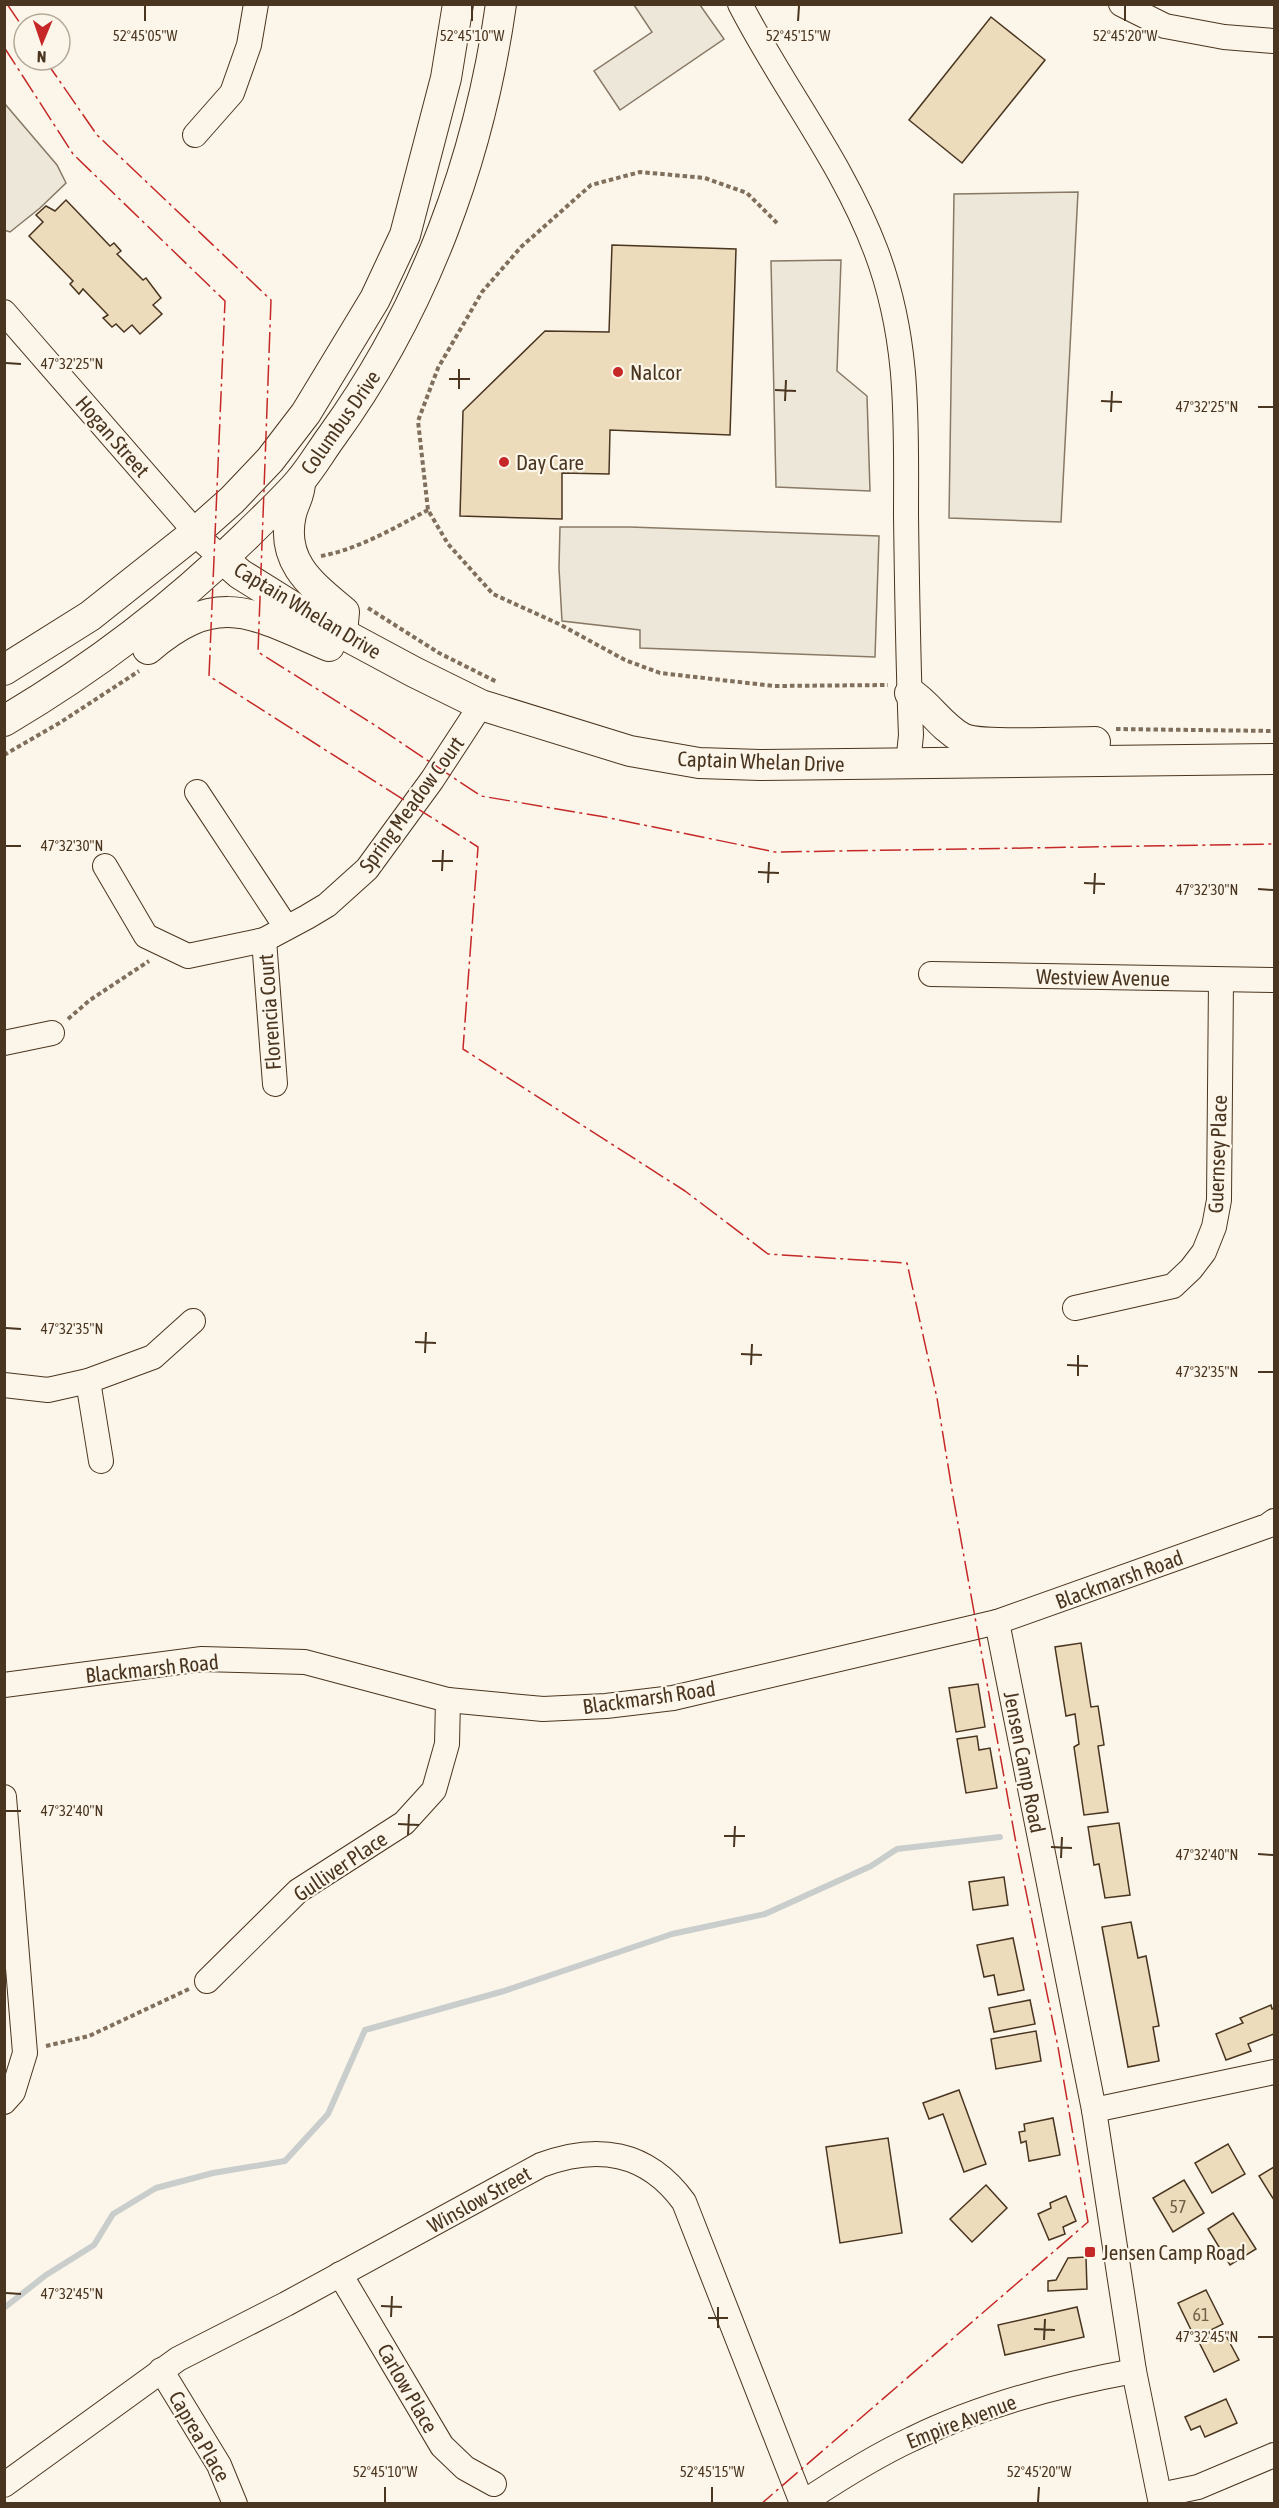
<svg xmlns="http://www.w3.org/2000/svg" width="1279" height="2508" font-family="'Asap Condensed',sans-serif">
	<rect width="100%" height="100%" fill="#fbf6e9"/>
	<!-- parking -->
	<g fill="#ede7d9" stroke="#887966" stroke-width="1.5">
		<path d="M634,5H700L724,39L620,110L594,71L652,32Z"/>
		<path d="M5,104L57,165L66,183L40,208L10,232L4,230Z"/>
		<path d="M1078,192L1061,522L949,518L954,194Z"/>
		<path d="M841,260L837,371L867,396L870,491L776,487L771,261Z"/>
		<path d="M560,527H630L879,536L875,657L640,648V630L562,621L559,568Z"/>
	</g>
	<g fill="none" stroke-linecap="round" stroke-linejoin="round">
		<!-- stream -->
		<path stroke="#c9cecd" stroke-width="6" d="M4,2308L46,2275L94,2245L113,2214L156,2188L213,2173L285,2161L328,2114L365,2030L504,1991L672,1934L765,1914L871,1866L897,1849L1000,1837"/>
	</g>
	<!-- building -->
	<g fill="#ecdcbc" stroke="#4a3520" stroke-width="1.5">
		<path d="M991,17L1045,60L962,163L909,120Z"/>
		<path d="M66,200L110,246L114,243L121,251L117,254L143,280L146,278L161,298L153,305L162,314L140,334L132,325L124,332L116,324L112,327L103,318L108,315L83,289L79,294L70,284L73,281L29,236L43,222L36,215L46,206L55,211Z"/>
		<path d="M612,245L736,249L730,435L610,430L609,474L562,473V519L460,516L463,411L545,331L609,332Z"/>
		<path d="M1081,1643L1091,1707L1098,1706L1104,1745L1098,1746L1108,1812L1084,1815L1074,1747L1079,1744L1075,1714L1066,1716L1055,1647Z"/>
		<path d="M978,1684L985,1727L956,1732L949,1688Z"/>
		<path d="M977,1736L979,1750L990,1748L997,1788L966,1793L957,1739Z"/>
		<path d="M1119,1823L1130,1895L1105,1898L1099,1864L1094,1865L1088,1827Z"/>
		<path d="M1004,1877L1008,1905L973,1910L969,1882Z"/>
		<path d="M1131,1922L1138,1958L1146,1956L1159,2026L1153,2027L1159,2061L1128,2067L1102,1927Z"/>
		<path d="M1013,1938L1024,1990L998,1995L994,1975L984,1977L977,1945Z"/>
		<path d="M1030,2000L1035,2024L994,2032L989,2008Z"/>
		<path d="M1271,2005L1272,2009L1274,2008V2034L1248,2044L1251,2051L1226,2060L1216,2034L1243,2023L1240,2018Z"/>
		<path d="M1036,2031L1041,2061L996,2069L991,2039Z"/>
		<path d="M959,2090L986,2164L964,2172L943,2114L929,2119L923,2103Z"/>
		<path d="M1053,2118L1060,2155L1029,2161L1026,2141L1021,2143L1019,2132L1025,2131L1024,2124Z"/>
		<path d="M888,2138L902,2233L840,2243L826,2147Z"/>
		<path d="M1228,2144L1245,2174L1212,2193L1195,2163Z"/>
		<path d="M1274,2167V2200L1259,2176Z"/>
		<path d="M1184,2180L1204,2213L1173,2232L1153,2198Z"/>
		<path d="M986,2185L1007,2208L972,2242L950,2219Z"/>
		<path d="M1066,2196L1076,2221L1063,2227L1065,2234L1049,2240L1038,2214L1051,2208L1050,2203Z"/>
		<path d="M1233,2213L1256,2249L1230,2265L1208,2229Z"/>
		<path d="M1086,2257L1087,2289L1048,2291V2281L1056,2280L1068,2258Z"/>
		<path d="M1206,2290L1223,2324L1195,2338L1178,2303Z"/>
		<path d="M1077,2307L1084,2337L1005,2355L998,2325Z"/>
		<path d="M1223,2330L1239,2360L1214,2372L1199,2342Z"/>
		<path d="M1226,2399L1237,2423L1205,2437L1200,2426L1191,2430L1185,2417Z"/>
	</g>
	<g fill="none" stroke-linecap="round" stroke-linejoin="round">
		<!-- minor casing -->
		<g stroke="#4a3520" stroke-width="26">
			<g id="minor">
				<path d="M740,4C783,88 843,163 876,251C910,341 906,423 906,516C907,589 908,662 911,735L908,764"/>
				<path d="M1121,4L1165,26L1224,37L1274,41"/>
				<path d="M195,135L232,93L249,45L256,4"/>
				<path d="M4,312L206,544L223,559"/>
				<path d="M197,792L286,927"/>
				<path d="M105,866L146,936L188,956L264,940L307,917L327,905L367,869L432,780L481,705"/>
				<path d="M264,940L275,1084"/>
				<path d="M931,974L1274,980"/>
				<path d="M4,1043L52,1033"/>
				<path d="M1075,1308L1173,1286L1191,1269L1204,1252L1214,1227L1219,1200L1221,980"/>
				<path d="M88,1381L101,1461"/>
				<path d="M4,1385L48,1390L88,1381L153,1357L193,1321"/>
				<path d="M997,1622L1094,2110L1134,2371L1161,2504"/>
				<path d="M4,1685L202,1659L305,1662L448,1700L543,1709L606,1706L673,1698L997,1622L1267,1526L1274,1521"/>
				<path d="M4,1797L25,2053L13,2092L4,2102"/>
				<path d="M207,1981L298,1891L404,1823L434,1790L447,1744L448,1700"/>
				<path d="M1094,2110L1274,2072"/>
				<path d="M340,2274L442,2446L465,2468L494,2484"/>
				<path d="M161,2370L219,2465L235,2504"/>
				<path d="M4,2485L178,2359L286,2304L541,2165C597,2144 647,2151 684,2202L802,2503"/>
				<path d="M1160,2495L1198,2487L1274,2455"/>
				<path d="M801,2504C837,2480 873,2457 912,2439C981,2405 1058,2385 1134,2371"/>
			</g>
		</g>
		<!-- major casing -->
		<g stroke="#4a3520" stroke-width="32">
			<g id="major">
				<path d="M300,482C300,495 294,502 291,514C280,562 312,585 344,612L342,633"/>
				<path d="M223,559L240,574L293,607L414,672L481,705L630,751L699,763L760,765L1274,759"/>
				<path d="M148,649C218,588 254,614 329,646"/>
				<path d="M4,670L90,616L196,532L232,500L270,460L306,413L375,299L405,235L446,78L458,4"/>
				<path d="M910,693C929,705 941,727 962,738C979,747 1069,742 1095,742"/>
				<path d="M4,721C94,668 172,609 246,536C264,518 284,500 300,481C312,467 321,451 332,436C424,309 479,160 501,4"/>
			</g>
		</g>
		<!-- path -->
		<g stroke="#7f6f5c" stroke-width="4" stroke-dasharray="4.5 3" stroke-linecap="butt">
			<path d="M777,223L747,193L705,178L640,172L591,185L521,247L482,292L438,368L418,421L428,510L448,544L493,594L559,624L625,660L660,673L774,686L888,685"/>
			<path d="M321,556C359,549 394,528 428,510"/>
			<path d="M368,608L439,653L497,682"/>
			<path d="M1116,729L1274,731"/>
			<path d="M4,755L61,722L139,671"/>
			<path d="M68,1019L90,1000L149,961"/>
			<path d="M46,2046L89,2036L189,1989"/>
		</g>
		<!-- minor -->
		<use href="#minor" stroke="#fbf6e9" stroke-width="24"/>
		<!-- major -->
		<use href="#major" stroke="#fbf6e9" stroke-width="30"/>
		<!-- power -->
		<g stroke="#c62828" stroke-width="1.5" stroke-dasharray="21 4.5 3 4.5" stroke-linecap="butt">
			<path d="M7,4L24,29"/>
			<path d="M4,47L73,154L225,301L209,676L478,847L463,1049L685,1191L768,1254L907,1263L937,1398L953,1496L1016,1843L1058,2047L1088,2222L761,2504"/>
			<path d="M45,60L97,135L271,300L258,652L373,724L481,796L605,817L775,852L1274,844"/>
		</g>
	</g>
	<!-- ticks -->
	<path fill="none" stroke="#4a3520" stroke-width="2" d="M145,21V6M472,21V6M798,21L799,6M1125,21V6M6,363L21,364M449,379H470M459,389V369M775,390L796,391M785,401L786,380M1101,401L1122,402M1258,407H1273M1111,412L1112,391M6,846H21M432,861H453M442,871L443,850M758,872L779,873M768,883L769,862M1084,883L1105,884M1258,889L1273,890M1094,894L1095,873M6,1328L21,1329M415,1342L436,1343M425,1353L426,1332M741,1354L762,1355M751,1365L752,1344M1067,1365L1088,1366M1258,1372H1273M1078,1376V1355M6,1811H21M398,1824L419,1825M408,1835L409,1814M724,1836H745M734,1847L735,1826M1051,1847L1072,1848M1258,1854L1273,1855M1061,1858L1062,1837M6,2293L21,2294M381,2306L402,2307M391,2317L392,2296M708,2318H728M718,2328V2307M1034,2329L1055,2330M1258,2337H1273M1044,2340L1045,2319M385,2502V2487M712,2502V2487M1038,2502L1039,2487"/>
	<!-- markers -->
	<g fill="#c62828" stroke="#fbf6e9" stroke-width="2">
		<circle cx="618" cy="372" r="6"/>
		<circle cx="504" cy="462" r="6"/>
		<rect x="1084" y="2246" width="12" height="12" rx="3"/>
	</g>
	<g text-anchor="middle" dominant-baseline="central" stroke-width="4.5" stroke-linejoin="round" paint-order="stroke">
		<!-- number labels -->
		<g font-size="18" fill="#725f47">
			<text x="1178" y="2206">57</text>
			<text x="1201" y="2314">61</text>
		</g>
		<!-- poi labels -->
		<g font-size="21" fill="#4a3520" stroke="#fbf6e9" text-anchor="start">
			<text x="630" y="372">Nalcor</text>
			<text x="516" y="462">Day Care</text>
			<text x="1102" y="2252">Jensen Camp Road</text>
		</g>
		<!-- street labels -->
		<g font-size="21" fill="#4a3520" stroke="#fbf6e9">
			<text transform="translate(340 422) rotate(-55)">Columbus Drive</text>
			<text transform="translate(113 436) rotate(49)">Hogan Street</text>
			<text transform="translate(308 610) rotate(31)">Captain Whelan Drive</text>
			<text transform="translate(761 761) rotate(2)">Captain Whelan Drive</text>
			<text transform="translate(411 804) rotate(-54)">Spring Meadow Court</text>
			<text transform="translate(1103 977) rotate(1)">Westview Avenue</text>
			<text transform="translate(269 1012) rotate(-94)">Florencia Court</text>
			<text transform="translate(1217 1154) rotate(-88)">Guernsey Place</text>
			<text transform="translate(1119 1579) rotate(-20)">Blackmarsh Road</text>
			<text transform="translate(152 1668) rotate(-6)">Blackmarsh Road</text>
			<text transform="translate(649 1697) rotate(-8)">Blackmarsh Road</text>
			<text transform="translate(1025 1762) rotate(79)">Jensen Camp Road</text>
			<text transform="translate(340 1866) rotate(-34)">Gulliver Place</text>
			<text transform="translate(479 2199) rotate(-29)">Winslow Street</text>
			<text transform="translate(408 2388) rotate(60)">Carlow Place</text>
			<text transform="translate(961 2421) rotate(-21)">Empire Avenue</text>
			<text transform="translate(200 2436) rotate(60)">Caprea Place</text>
		</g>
	</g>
	<g font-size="15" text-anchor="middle" fill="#4a3520" stroke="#fbf6e9" stroke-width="4.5" stroke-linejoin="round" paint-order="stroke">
		<text x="145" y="41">52°45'05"W</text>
		<text x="472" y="41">52°45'10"W</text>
		<text x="798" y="41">52°45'15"W</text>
		<text x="1125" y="41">52°45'20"W</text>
		<text x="72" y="369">47°32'25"N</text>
		<text x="1207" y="412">47°32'25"N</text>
		<text x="72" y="851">47°32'30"N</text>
		<text x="1207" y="895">47°32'30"N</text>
		<text x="72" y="1334">47°32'35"N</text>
		<text x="1207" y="1377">47°32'35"N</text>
		<text x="72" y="1816">47°32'40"N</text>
		<text x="1207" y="1860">47°32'40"N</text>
		<text x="72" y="2299">47°32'45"N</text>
		<text x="1207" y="2342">47°32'45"N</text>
		<text x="385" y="2477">52°45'10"W</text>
		<text x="712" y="2477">52°45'15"W</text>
		<text x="1039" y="2477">52°45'20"W</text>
	</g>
	<!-- border -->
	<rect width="1279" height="2508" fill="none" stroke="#4a3520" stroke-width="12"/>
	<!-- north arrow -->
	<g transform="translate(42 42) rotate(182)"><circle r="28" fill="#fbf6e9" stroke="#b4a999" stroke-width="1.5"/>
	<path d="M0-4.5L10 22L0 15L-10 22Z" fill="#c62828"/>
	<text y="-9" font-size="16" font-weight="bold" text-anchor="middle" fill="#4a3520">N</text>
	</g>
</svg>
